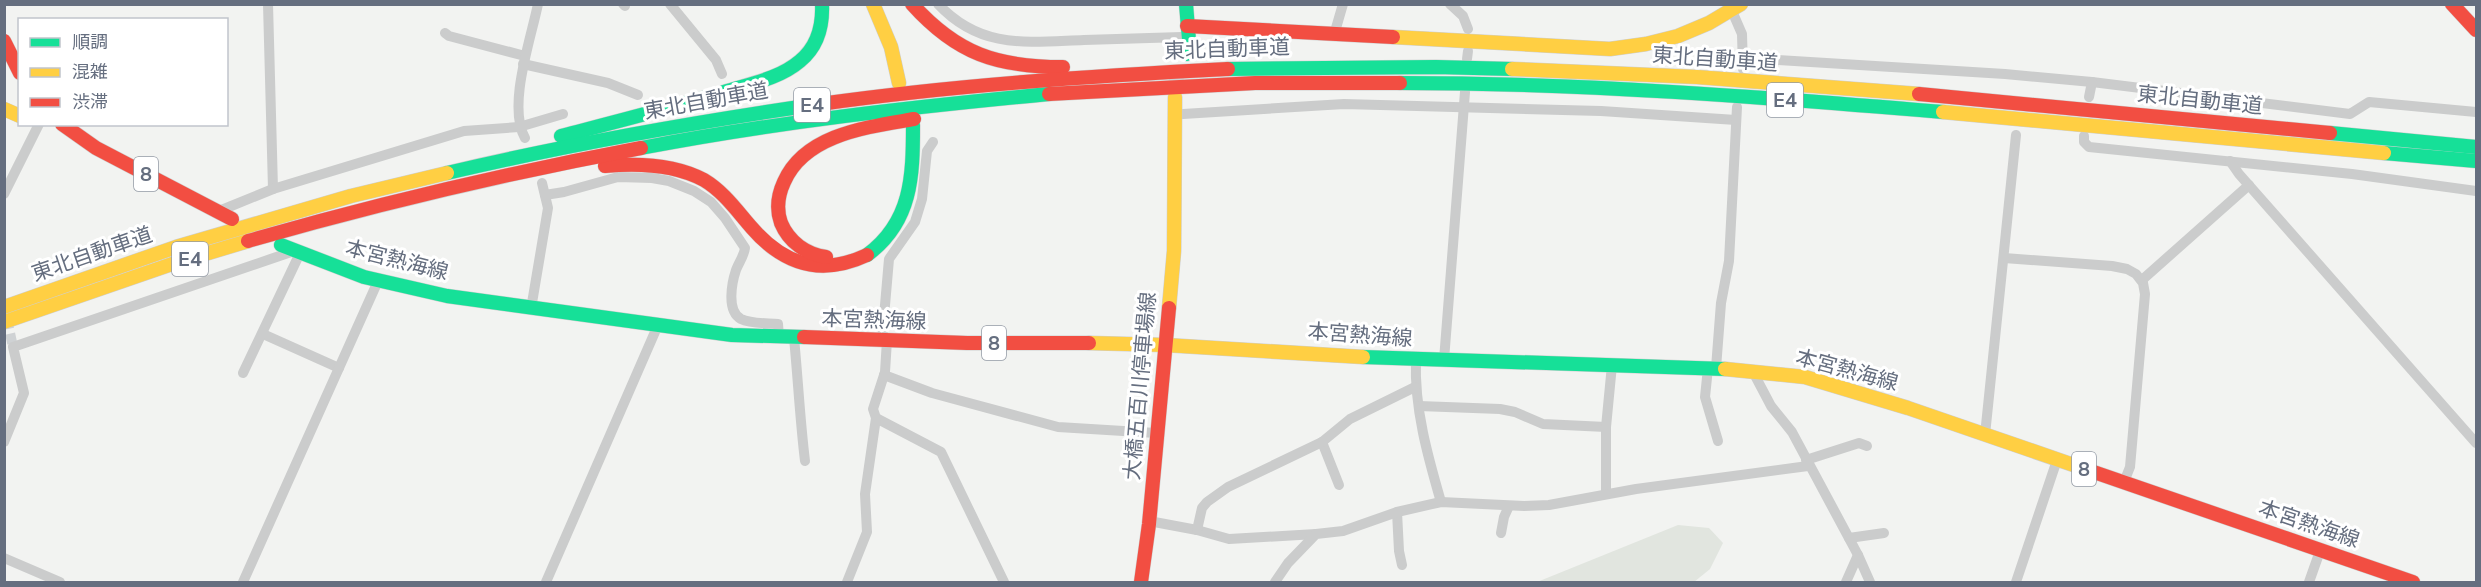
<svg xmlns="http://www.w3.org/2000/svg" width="2481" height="587" font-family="'Nunito Sans','Noto Sans JP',sans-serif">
	<rect width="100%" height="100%" fill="#f2f3f1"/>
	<!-- green -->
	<path fill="#e1e5df" d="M1678,525L1709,528L1723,543L1710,569L1694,582H1537Z"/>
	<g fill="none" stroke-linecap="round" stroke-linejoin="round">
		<!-- street-tunnel -->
		<path stroke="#cfd2d4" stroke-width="10" stroke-dasharray="10 5" stroke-linecap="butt" d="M7,319L13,347"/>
		<!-- secondary-tunnel -->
		<path stroke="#cfd2d4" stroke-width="15" stroke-dasharray="15 8" stroke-linecap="butt" d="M1176,82L1179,55"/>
		<!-- fast casing -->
		<g stroke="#cecfcf" stroke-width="15">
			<g id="fast">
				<path d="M1186,4L1189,40L1187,54"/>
				<path d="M1228,69L1436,67L1512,69"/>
				<path d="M1400,83C1581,83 1763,97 1943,112"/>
				<path d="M2330,133L2476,147"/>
				<path d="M561,136C615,122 670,108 724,92C749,84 779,79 800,61C817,47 823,26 822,4"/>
				<path d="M641,148C776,122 912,107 1049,94"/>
				<path d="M2384,153L2476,161"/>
				<path d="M447,173C570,144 695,122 820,104"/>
				<path d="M281,245L364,277L447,296L732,335L804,337"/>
				<path d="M867,255C912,222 913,176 913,125"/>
				<path d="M1363,357L1725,369"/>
			</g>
		</g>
		<!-- slow casing -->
		<g stroke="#cecfcf" stroke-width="15">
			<g id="slow">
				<path d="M873,4L891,47L899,83"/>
				<path d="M1393,37L1610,49L1646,44L1678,36L1709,23L1741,4"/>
				<path d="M1512,69L1697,77L1919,94"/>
				<path d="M4,109L20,116"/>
				<path d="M1943,112L2384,153"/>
				<path d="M4,307L176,247L351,196L447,173"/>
				<path d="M1169,308L1174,251L1175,97"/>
				<path d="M4,322L175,263L248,241"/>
				<path d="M1089,343L1165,345L1363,357"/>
				<path d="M1725,369L1805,377L1908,408L2088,470"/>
			</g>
		</g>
		<!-- jam casing -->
		<g stroke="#cecfcf" stroke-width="15">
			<g id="jam">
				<path d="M912,4C957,54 997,67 1063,67"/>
				<path d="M2452,4L2476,30"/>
				<path d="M1187,26L1393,37"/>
				<path d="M4,41L20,73"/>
				<path d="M1049,94L1255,83H1400"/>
				<path d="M1919,94L2330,133"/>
				<path d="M820,104C956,85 1092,76 1228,69"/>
				<path d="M62,124L96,148L232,219"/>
				<path d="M605,166C638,163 674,164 704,180C724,192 737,211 752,228C785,266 822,276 867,255"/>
				<path d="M248,241C377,204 508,173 641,148"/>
				<path d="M826,257C806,254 789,242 781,223C776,209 778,195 784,182C805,134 868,127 914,119"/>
				<path d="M804,337L967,343H1089"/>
				<path d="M2088,470L2413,582"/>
				<path d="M1141,582L1149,524L1169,308"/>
			</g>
		</g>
		<!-- street -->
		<g stroke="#cbcccc" stroke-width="10">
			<path d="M268,4L273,189"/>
			<path d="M623,4L625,6"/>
			<path d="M670,4L716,60L722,74"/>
			<path d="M938,4C981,50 1028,42 1084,40C1117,39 1149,38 1182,37"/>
			<path d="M1450,4L1463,16L1468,29"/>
			<path d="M1732,11L1742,34L1743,69"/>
			<path d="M445,33L449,36L525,56"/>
			<path d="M1334,35L1343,4"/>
			<path d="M1744,58L2005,74L2092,82L2350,114L2369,102L2476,112"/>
			<path d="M1467,59L1468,51"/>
			<path d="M523,64L608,83L638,95"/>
			<path d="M2089,97L2092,82"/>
			<path d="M1183,114L1344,104L1601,111L1736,120"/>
			<path d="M2084,136V142L2089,147L2352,174L2476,191"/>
			<path d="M525,138C507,106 531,39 538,4"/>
			<path d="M2230,161L2239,174L2476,443"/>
			<path d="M4,194L39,124"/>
			<path d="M545,195L564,192L618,177L652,178L669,181L694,191L711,202L725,218L745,248C744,256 739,262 736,270C732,282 726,311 741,319C751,324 767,323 778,324L779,337"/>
			<path d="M219,211L273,189L464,131L519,127L563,114"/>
			<path d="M2004,258L2112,266L2127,269L2136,274L2143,283L2145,294L2130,467L2124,482"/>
			<path d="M2142,280L2249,185"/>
			<path d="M531,309L548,208L542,183"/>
			<path d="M263,334L339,368"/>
			<path d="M794,338C798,379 800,420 805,461"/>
			<path d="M882,340L889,259L915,222L922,199L927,151L933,142"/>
			<path d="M1416,360C1414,408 1428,457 1441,502"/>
			<path d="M1444,360L1465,92"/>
			<path d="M1708,368L1705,397L1718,441"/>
			<path d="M1716,368L1721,303L1729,261L1737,107"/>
			<path d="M1752,370L1771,406L1792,432L1858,555L1870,582"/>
			<path d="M243,373L300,253"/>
			<path d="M884,375L932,393L1058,427L1156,433"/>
			<path d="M1419,406L1500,409L1515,412L1543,424L1606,427"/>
			<path d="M876,418L941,452L1004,582"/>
			<path d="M1985,435L2016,135"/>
			<path d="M4,442L24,393L13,347L294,251"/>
			<path d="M1322,442L1339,485"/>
			<path d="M1806,460L1859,443L1867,446"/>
			<path d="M1606,494V427L1612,365"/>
			<path d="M1397,512L1399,551L1402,565"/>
			<path d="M1149,521L1197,530L1229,539L1316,534"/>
			<path d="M1197,530L1202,508L1207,502L1228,487L1322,442L1350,419L1415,387"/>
			<path d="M1501,533L1504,517L1509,506"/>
			<path d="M1849,538L1884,533"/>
			<path d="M4,558L60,582"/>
			<path d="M243,582L378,281"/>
			<path d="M546,582L658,325"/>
			<path d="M847,582L867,532L865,494L876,418L873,409L885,372L887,340"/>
			<path d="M1275,582L1288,563L1316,534L1343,531L1397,512L1441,502L1524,506L1549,505L1636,489L1808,466"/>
			<path d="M1846,582L1858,555"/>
			<path d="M2016,582L2057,460"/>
			<path d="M2309,582L2320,551"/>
		</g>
		<!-- fast -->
		<use href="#fast" stroke="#16e098" stroke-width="14"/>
		<!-- slow -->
		<use href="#slow" stroke="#ffcf43" stroke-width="14"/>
		<!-- jam -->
		<use href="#jam" stroke="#f24e42" stroke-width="14"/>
	</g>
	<g text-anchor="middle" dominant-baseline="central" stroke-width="6" stroke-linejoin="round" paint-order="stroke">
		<!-- shield labels -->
		<g fill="#fff" stroke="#939aa5" stroke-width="1.5">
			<rect x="1767" y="83" width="36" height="34" rx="4.5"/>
			<rect x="794" y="88" width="36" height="34" rx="4.5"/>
			<rect x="134" y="157" width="24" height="34" rx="4.5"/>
			<rect x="172" y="242" width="36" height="34" rx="4.5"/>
			<rect x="982" y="326" width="24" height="34" rx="4.5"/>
			<rect x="2072" y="452" width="24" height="34" rx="4.5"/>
		</g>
		<g font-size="20" font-weight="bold" fill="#656e7f">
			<text x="1785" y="100">E4</text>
			<text x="812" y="105">E4</text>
			<text x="146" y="174">8</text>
			<text x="190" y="259">E4</text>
			<text x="994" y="343">8</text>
			<text x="2084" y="469">8</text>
		</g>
		<!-- street labels -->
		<g font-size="21" fill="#656e7f" stroke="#fff">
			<text transform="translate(1227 49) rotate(-2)">東北自動車道</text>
			<text transform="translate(1715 59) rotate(4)">東北自動車道</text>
			<text transform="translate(2200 100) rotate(6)">東北自動車道</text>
			<text transform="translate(706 101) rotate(-10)">東北自動車道</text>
			<text transform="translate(92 254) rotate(-19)">東北自動車道</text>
			<text transform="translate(397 260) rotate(14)">本宮熱海線</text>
			<text transform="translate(874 320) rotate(2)">本宮熱海線</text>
			<text transform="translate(1360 335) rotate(4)">本宮熱海線</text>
			<text transform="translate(1847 370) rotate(15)">本宮熱海線</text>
			<text transform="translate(1140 386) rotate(-85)">大橋五百川停車場線</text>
			<text transform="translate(2309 524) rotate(19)">本宮熱海線</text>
		</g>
	</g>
	<!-- border -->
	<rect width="2481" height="587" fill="none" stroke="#656e7f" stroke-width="12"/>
	<!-- legend -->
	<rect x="18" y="18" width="210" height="108" fill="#ffffff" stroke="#c1c5cc" stroke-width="1.5"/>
	<rect x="30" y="38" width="30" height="9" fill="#16e098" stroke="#c1c5cc" stroke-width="1.5"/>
	<text x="72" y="48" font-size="18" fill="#656e7f">順調</text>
	<rect x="30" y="68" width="30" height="9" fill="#ffcf43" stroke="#c1c5cc" stroke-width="1.5"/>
	<text x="72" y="78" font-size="18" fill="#656e7f">混雑</text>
	<rect x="30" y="98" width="30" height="9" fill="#f24e42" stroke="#c1c5cc" stroke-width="1.5"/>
	<text x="72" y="108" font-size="18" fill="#656e7f">渋滞</text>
</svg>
